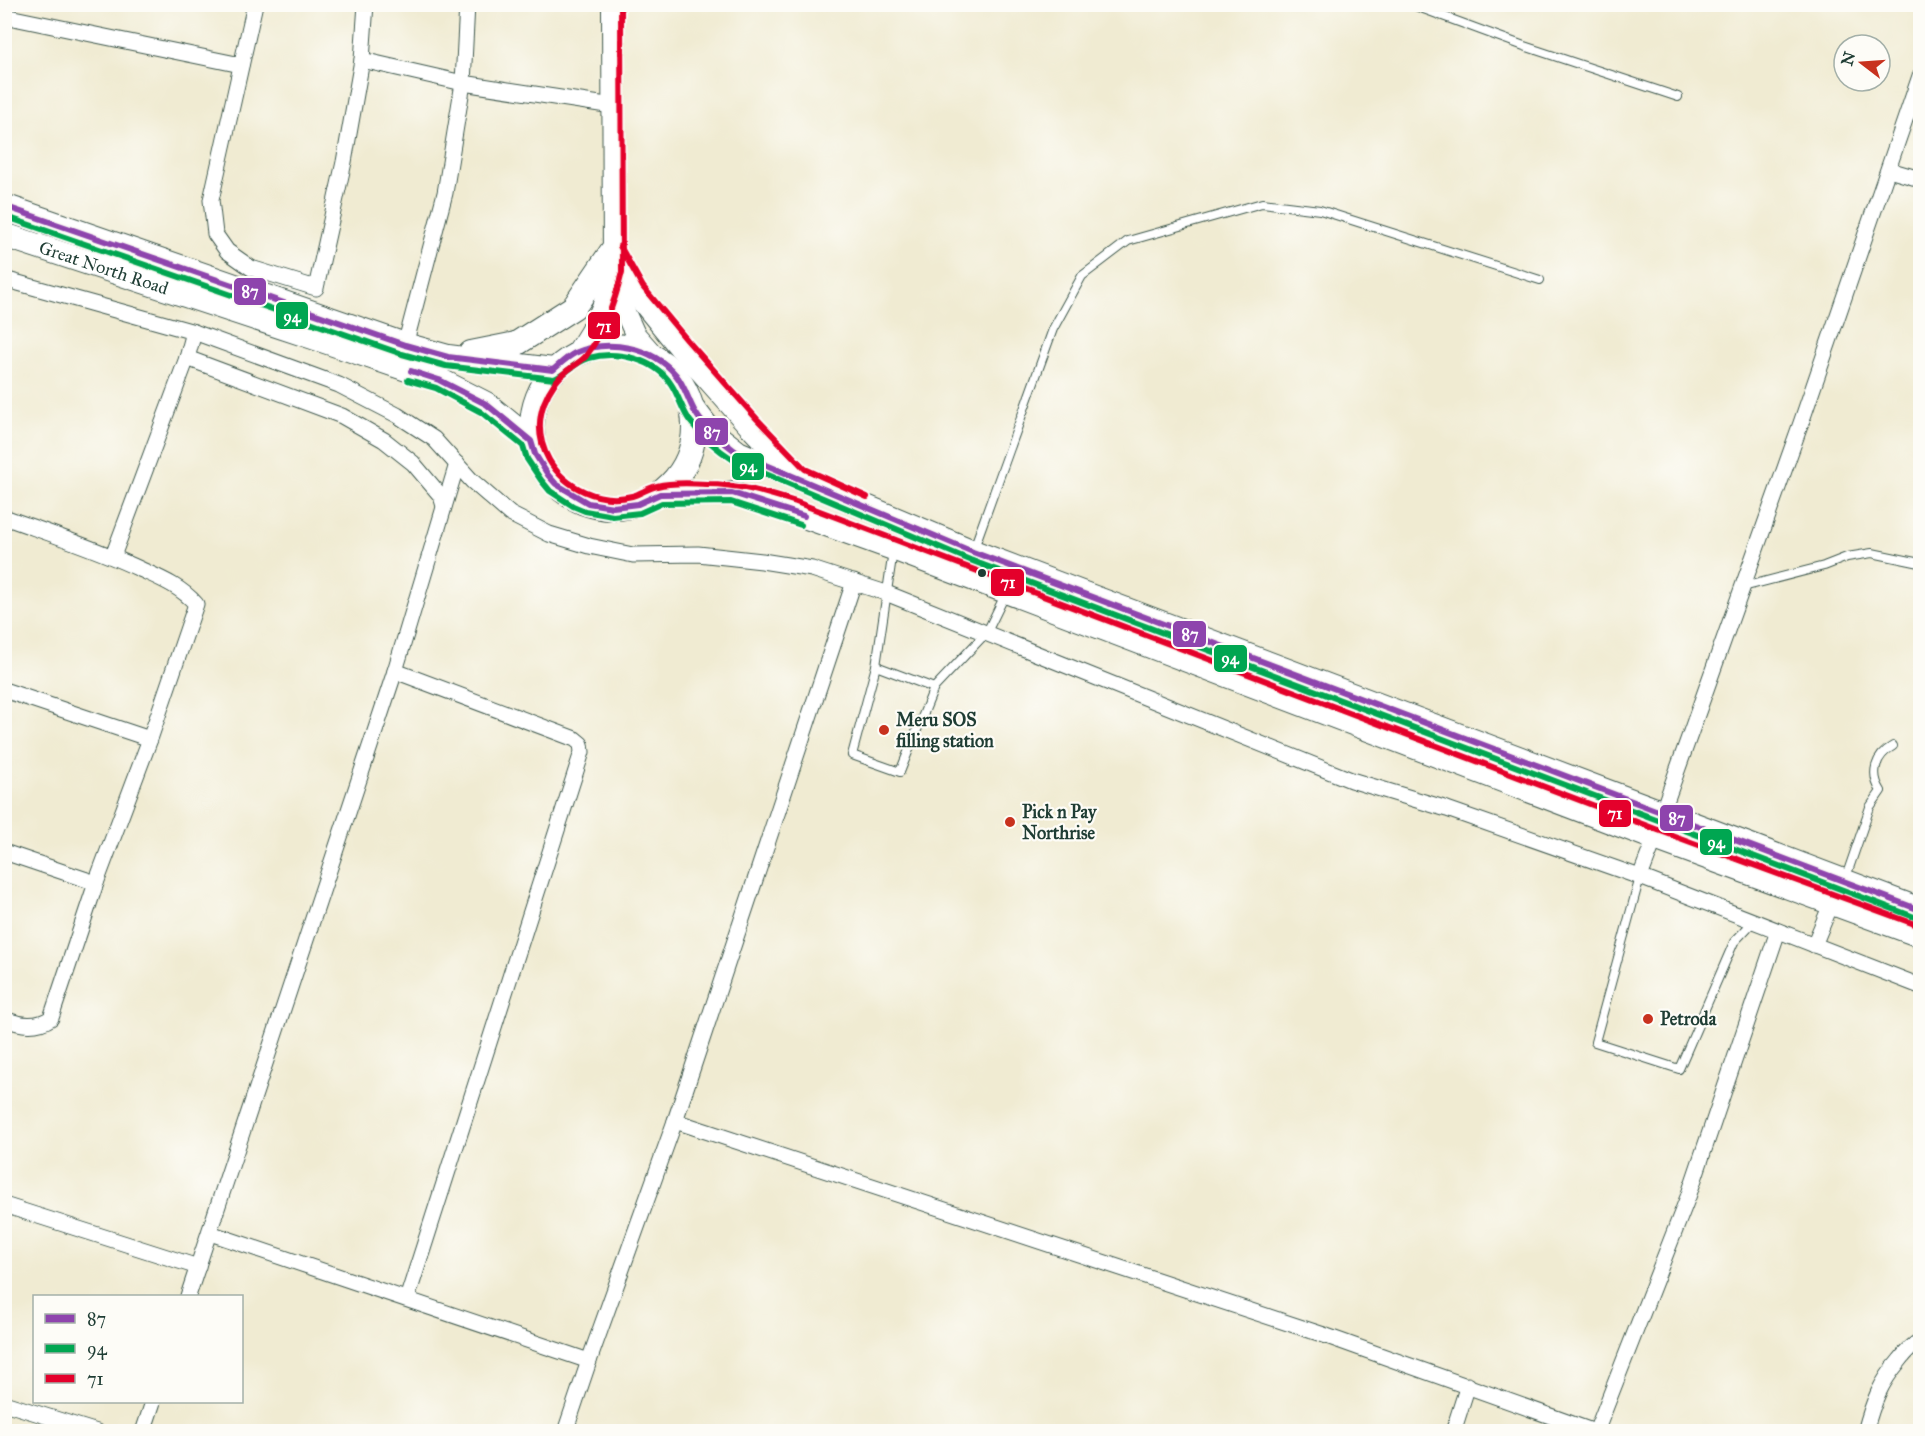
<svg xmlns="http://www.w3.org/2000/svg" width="1925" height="1436" font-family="'IM FELL Great Primer',serif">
	<rect width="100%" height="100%" fill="#fdfcf7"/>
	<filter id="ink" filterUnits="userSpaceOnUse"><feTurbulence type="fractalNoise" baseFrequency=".0167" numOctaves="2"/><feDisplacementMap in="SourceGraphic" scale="12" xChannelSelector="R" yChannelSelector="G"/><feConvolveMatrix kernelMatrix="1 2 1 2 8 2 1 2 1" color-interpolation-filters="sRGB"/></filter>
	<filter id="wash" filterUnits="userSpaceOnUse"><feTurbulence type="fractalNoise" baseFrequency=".008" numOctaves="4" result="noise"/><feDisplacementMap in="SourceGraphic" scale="24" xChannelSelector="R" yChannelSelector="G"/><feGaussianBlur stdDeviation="1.35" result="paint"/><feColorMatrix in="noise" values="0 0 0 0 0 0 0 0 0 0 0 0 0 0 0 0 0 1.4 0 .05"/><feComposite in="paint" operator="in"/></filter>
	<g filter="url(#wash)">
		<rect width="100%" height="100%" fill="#f0ebd2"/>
	</g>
	<g filter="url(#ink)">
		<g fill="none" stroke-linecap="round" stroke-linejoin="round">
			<!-- service casing -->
			<g stroke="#3e574c" stroke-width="10">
				<g id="service">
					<path d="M1410,4L1524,46L1678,97"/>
					<path d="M974,548L1053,329L1082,276L1128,241L1262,203L1320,210L1540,280"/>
					<path d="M893,551L876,666L852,755L900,772L934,688L987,632L1006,593"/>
					<path d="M1743,587L1824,566L1847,557L1872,553L1920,563"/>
					<path d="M876,666L934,688"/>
					<path d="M1640,877L1595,1042L1679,1069L1734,942L1754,921"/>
					<path d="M1846,877L1870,807L1881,791C1870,774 1875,756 1893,746"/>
				</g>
			</g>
			<!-- minor casing -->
			<g stroke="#3e574c" stroke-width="17">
				<g id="minor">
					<path d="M255,4L211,200L215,234L227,251L251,268L316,288L344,162L362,60L366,4"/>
					<path d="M4,16L241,65"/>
					<path d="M362,60L463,83L613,106"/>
					<path d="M1889,170L1920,179"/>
					<path d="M4,279L194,332L339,385L397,415L434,439L472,481L510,514L549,534L589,546L633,555L698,554L762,561L812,569L886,593L1351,780L1447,809L1640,877L1920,986"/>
					<path d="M405,345L445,193L463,83L467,4"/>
					<path d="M187,358L342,416L384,440L413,463L441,496L444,506"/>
					<path d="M4,517C51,534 98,549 142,570C162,579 181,587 196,604L150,739L96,883L51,1018C36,1028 21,1025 4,1019"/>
					<path d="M113,556L187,358L194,332"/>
					<path d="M395,671L575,739L581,744L582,752L407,1299"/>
					<path d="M4,690L150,739"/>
					<path d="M1662,813L1801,423L1920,76"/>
					<path d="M4,852L96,883"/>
					<path d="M1640,877L1655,838"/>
					<path d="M1814,945L1832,902"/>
					<path d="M675,1121L1321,1334L1595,1432"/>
					<path d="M4,1205L198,1267"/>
					<path d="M210,1233L589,1361"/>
					<path d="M188,1296L395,671L457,464"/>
					<path d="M4,1403L97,1432"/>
					<path d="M143,1432L153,1402"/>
					<path d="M565,1432L589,1361L675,1121L854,582"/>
					<path d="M1453,1432L1468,1385"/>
					<path d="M1596,1432L1688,1197L1778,931"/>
					<path d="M1865,1432C1873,1402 1880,1383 1900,1360C1906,1352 1911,1346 1920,1341"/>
				</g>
			</g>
			<!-- tertiary casing -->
			<g stroke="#3e574c" stroke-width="22">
				<g id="tertiary">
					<path d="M612,4L613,270L621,303L635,334L658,360"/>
					<path d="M576,353C594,327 605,306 612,275"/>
				</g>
			</g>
			<!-- primary casing -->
			<g stroke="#3e574c" stroke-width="26">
				<g id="primary">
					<path d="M4,206L405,345L448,357L553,370"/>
					<path id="s1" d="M4,235L313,337L439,380L486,404L531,441"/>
					<circle cx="613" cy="427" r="81"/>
					<path d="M471,353L516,344L574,307L612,251L636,292L680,346L750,425L794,471"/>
					<path d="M694,410L710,431L738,453L973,552L1920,910"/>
					<path d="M660,494L732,493L790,511L893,548L1655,838L1920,935"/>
				</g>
			</g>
			<!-- service -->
			<use href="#service" stroke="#fff" stroke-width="8"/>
			<!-- minor -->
			<use href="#minor" stroke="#fff" stroke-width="15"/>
			<!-- tertiary -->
			<use href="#tertiary" stroke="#fff" stroke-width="20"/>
			<!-- primary -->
			<use href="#primary" stroke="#fff" stroke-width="24"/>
			<!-- bus-1 casing -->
			<g stroke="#fdfcf7" stroke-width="10">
				<g id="bus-1">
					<path d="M4,206L405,345L448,357L553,370C560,364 567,357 575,353C608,338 653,347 676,375C685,386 688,400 695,412C705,429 722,441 738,453L973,552L1920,910"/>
					<path d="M411,371L439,380L486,404L531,441L535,454L548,475L556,484L588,503L613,507L638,504L660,494L732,493L804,516"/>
				</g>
			</g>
			<!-- bus-2 casing -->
			<g stroke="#fdfcf7" stroke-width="10">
				<g id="bus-2">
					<path d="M4,216L402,354L446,366L554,379C566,375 574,362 589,358C617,350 655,359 671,384C679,396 682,410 690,421C702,437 718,450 735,461L970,560L1917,918"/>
					<path d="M408,380L436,388L481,412L523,446L527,459L541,480L550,491L573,506L585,511L613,516L640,513L662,503L731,502L801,525"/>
				</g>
			</g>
			<!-- bus-3 casing -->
			<g stroke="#fdfcf7" stroke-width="10">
				<g id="bus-3">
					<path d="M621,4L622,272C615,301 604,332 586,356C581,362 574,365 568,370C557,378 549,390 544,403C537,423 539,442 549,460C565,488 600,504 632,496C640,494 648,488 657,486C672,482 691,483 707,484C738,484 767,493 796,502L1658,830L1920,926"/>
					<path d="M620,246L643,287L687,340L757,419L805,469L867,497"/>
				</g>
			</g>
			<!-- bus-1 -->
			<use href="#bus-1" stroke="#8e44ad" stroke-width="6"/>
			<!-- bus-2 -->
			<use href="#bus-2" stroke="#00a651" stroke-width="6"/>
			<!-- bus-3 -->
			<use href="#bus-3" stroke="#e4002b" stroke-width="6"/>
		</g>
	</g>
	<!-- markers -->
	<circle fill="#1f3d34" stroke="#fdfcf7" stroke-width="2" cx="982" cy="573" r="5"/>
	<g fill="#c8321e" stroke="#fdfcf7" stroke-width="2">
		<circle cx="884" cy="730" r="6"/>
		<circle cx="1010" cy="822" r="6"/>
		<circle cx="1648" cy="1019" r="6"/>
	</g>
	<g text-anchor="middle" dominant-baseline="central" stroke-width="4.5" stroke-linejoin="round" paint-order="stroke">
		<!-- street labels -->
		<g font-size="18" fill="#1f3d34" stroke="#fdfcf7">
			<text stroke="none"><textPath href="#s1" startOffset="105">Great North Road</textPath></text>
		</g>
		<!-- poi labels -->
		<g font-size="18" font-weight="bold" fill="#1f3d34" stroke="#fdfcf7" text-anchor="start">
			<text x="896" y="720">Meru SOS<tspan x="896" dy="21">filling station</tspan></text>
			<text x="1022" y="812">Pick n Pay<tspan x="1022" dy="21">Northrise</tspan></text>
			<text x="1660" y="1019">Petroda</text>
		</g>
	</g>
	<g stroke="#fdfcf7" stroke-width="2">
		<rect x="233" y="277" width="34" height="29" rx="6" fill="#8e44ad"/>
		<rect x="275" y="301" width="34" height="29" rx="6" fill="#00a651"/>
		<rect x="587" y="311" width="34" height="29" rx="6" fill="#e4002b"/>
		<rect x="694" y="417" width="35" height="29" rx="6" fill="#8e44ad"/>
		<rect x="731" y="452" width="34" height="29" rx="6" fill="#00a651"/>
		<rect x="990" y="568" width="35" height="29" rx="6" fill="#e4002b"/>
		<rect x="1172" y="620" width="35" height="28" rx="6" fill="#8e44ad"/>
		<rect x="1213" y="644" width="35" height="29" rx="6" fill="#00a651"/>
		<rect x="1598" y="799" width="34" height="29" rx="6" fill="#e4002b"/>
		<rect x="1659" y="804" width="35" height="28" rx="6" fill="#8e44ad"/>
		<rect x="1699" y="828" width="34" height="28" rx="6" fill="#00a651"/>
	</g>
	<g font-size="16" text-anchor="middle" font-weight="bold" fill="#fff">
		<text x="250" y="297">87</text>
		<text x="292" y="322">94</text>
		<text x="604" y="332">71</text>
		<text x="712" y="438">87</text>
		<text x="748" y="472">94</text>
		<text x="1008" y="588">71</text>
		<text x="1190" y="640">87</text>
		<text x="1230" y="664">94</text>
		<text x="1615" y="819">71</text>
		<text x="1677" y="824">87</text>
		<text x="1716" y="848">94</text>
	</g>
	<!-- margin -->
	<rect width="1925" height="1436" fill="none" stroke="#fdfcf7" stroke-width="24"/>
	<!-- legend -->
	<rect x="33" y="1295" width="210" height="108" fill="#fdfcf7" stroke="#a4b0a9" stroke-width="1.5"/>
	<rect x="45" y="1314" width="30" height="9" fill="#8e44ad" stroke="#a4b0a9" stroke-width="1.5"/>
	<text x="87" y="1325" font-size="18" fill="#1f3d34">87</text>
	<rect x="45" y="1344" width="30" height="9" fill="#00a651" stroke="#a4b0a9" stroke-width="1.5"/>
	<text x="87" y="1355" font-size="18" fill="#1f3d34">94</text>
	<rect x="45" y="1374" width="30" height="9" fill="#e4002b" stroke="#a4b0a9" stroke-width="1.5"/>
	<text x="87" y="1385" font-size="18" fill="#1f3d34">71</text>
	<!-- north arrow -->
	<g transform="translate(1862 63) rotate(287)"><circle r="28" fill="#fdfcf7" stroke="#a4b0a9" stroke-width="1.5"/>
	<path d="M0-4.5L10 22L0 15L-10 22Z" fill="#c8321e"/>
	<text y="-9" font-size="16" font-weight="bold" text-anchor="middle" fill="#1f3d34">N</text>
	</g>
</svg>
